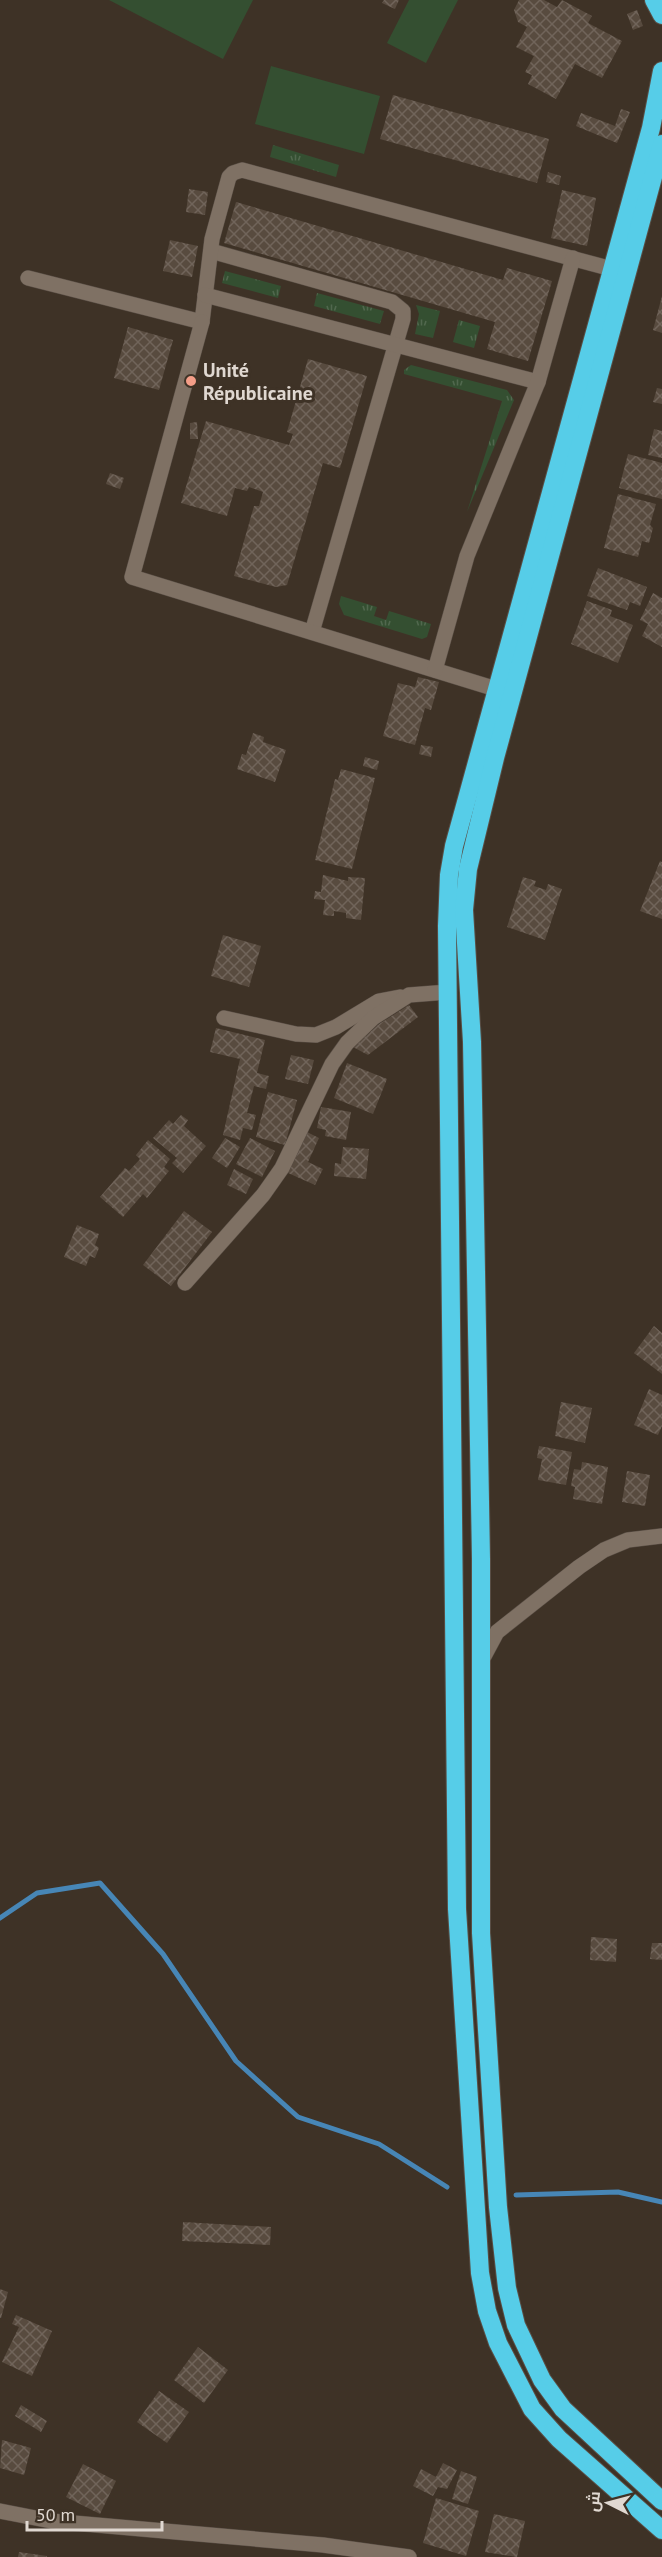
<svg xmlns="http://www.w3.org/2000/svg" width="662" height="2557" font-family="'PT Sans',Cairo,sans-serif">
	<defs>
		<pattern id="grass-tufts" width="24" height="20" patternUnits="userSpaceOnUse" patternTransform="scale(1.5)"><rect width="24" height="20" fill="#344f31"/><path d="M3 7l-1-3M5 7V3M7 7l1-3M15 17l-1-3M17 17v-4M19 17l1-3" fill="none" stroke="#51684e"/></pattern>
		<pattern id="building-cross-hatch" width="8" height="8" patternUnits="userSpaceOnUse" patternTransform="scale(1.5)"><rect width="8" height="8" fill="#584b3f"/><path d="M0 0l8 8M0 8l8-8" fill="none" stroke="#70645a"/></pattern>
	</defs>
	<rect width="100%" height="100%" fill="#3e3226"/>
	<!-- grass -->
	<g fill="url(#grass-tufts)">
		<path d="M273,145L339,165L336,177L270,157Z"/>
		<path d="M225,271L281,286L278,298L222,283Z"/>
		<path d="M317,293L384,311L380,324L314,306Z"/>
		<path d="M416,305L440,311L433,338L415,334L419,314Z"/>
		<path d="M459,320L480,326L474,348L453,342Z"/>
		<path d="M411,365L507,390L514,400L467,512L502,401L404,374V370Z"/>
		<path d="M341,596L377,607L374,616L386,620L389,611L431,624L427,637L422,639L344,615L339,604Z"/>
	</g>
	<!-- garden -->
	<g fill="#344f31">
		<path d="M109,0H253L223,59Z"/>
		<path d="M409,0H458L426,63L387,43Z"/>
		<path d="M271,66L380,96L364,154L255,124Z"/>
	</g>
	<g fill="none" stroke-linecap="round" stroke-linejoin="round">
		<!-- stream -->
		<g stroke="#4786b6" stroke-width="5">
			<path d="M0,1918L37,1893L100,1883L163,1954L236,2061L298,2117L379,2144L447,2187"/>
			<path d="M516,2195L618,2192L662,2202"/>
		</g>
	</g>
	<!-- building -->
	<g fill="url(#building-cross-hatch)">
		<path d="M384,0H399L395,9L382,3Z"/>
		<path d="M519,0H544L557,7L562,0L592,16L588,23L622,41L602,78L575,64L556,99L528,84L532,75L525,72L534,56L516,47L527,27L518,22L514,10Z"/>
		<path d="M637,10L643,26L633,30L627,14Z"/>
		<path d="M393,95L549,139L537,183L380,139Z"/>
		<path d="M621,109L630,112L617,143L576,126L581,113L615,126Z"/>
		<path d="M548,172L561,176L559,185L546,182Z"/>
		<path d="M189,189L208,192L205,215L186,212Z"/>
		<path d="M562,190L596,198L587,246L551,238Z"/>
		<path d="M236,202L503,280L507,268L552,281L528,361L487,349L495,322L224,243Z"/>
		<path d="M170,240L198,246L192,277L163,271Z"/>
		<path d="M662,296V333L653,330Z"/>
		<path d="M128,327L173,340L159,390L114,378Z"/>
		<path d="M308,359L367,376L340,468L323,463L287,585L276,587L234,576L254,506H259L263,492L249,487L247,491L235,488L227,516L181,503L206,421L289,445L293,434L287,432Z"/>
		<path d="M657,388L662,389V404L653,402Z"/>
		<path d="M197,422L198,439H190V423Z"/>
		<path d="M654,429L662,431V458L648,455Z"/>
		<path d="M628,454L662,463V499L619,488Z"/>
		<path d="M110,473L124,478L120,489L106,484Z"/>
		<path d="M618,494L656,504L650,525L653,528L649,543L642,541L638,557L604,548Z"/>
		<path d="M598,568L647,587L640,606L630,602L627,610L587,596Z"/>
		<path d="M653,593L662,598V647L642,636L648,624L640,620Z"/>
		<path d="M587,601L612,610L610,616L633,625L618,663L571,644Z"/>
		<path d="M418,677L439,682L431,710L425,708L415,745L383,736L398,683L415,687Z"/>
		<path d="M253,733L264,737L263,742L286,750L275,782L237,769L242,754L246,755Z"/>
		<path d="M421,745L433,747L431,757L419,754Z"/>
		<path d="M365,757L379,761L377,770L363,766Z"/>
		<path d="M341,769L375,778L352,869L315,860L335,779L338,780Z"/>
		<path d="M660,861L662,862V919L640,911Z"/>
		<path d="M323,875L348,881V877L365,878L361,920L346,918V913L334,911V916L323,915L325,900L314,899L315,891L321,892Z"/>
		<path d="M523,877L536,881L534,886L546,890L548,884L562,889L545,940L507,927Z"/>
		<path d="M223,935L261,946L249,987L211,976Z"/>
		<path d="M409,1005L418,1017L368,1055L353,1047L379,1024Z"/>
		<path d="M216,1028L265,1040L257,1073L269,1076L266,1089L254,1086L247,1113L256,1115L252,1130L243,1128L240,1140L223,1135L240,1059L210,1052Z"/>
		<path d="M291,1055L314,1060L308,1084L285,1079Z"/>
		<path d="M347,1063L387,1079L373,1114L334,1098Z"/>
		<path d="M268,1092L297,1100L285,1145L256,1137Z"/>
		<path d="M321,1107L351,1112L346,1140L325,1136L326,1130L317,1128Z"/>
		<path d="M181,1115L188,1120L184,1126L206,1146L183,1173L172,1163L177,1158L153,1138L169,1120L173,1124Z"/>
		<path d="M307,1132L319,1138L308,1162L323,1169L315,1185L288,1173Z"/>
		<path d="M225,1138L240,1147L227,1168L212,1158Z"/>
		<path d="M250,1138L275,1151L262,1177L236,1164Z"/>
		<path d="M148,1140L170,1159L164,1167L169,1171L147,1198L143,1194L123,1217L100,1197L125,1168L129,1171L140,1159L136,1155Z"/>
		<path d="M343,1147L369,1149L366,1179L334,1176L335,1163L341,1164Z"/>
		<path d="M234,1169L253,1179L246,1194L227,1185Z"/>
		<path d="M184,1211L212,1232L171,1286L143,1265Z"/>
		<path d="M77,1225L99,1234L95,1245L99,1248L95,1258L90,1256L86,1266L64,1257Z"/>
		<path d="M654,1326L662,1333V1374L634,1353Z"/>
		<path d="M649,1389L662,1395V1426L658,1435L634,1425Z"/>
		<path d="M561,1402L592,1408L585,1443L555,1436Z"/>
		<path d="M539,1446L572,1452L566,1485L538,1480L542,1459L537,1458Z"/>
		<path d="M582,1462L608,1467L602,1504L573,1499L575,1487L571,1486L574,1469L581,1470Z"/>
		<path d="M627,1471L650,1475L645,1506L622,1502Z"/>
		<path d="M591,1937L617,1939L616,1962L590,1960Z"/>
		<path d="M652,1943H662V1960L650,1959Z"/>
		<path d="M183,2222L271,2227L270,2245L182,2241Z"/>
		<path d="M0,2289L8,2292L1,2318H0Z"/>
		<path d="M16,2315L52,2331L32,2376L2,2362L19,2327L12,2324Z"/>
		<path d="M198,2347L228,2370L204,2403L174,2380Z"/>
		<path d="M159,2391L189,2412L167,2443L137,2422Z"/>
		<path d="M21,2405L47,2421L41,2432L15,2416Z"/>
		<path d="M2,2440L31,2448L24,2475L0,2468Z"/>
		<path d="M443,2463L457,2470L447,2489L438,2487L433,2496L413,2486L421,2469L436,2477Z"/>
		<path d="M83,2464L116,2481L100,2514L66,2497Z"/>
		<path d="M461,2471L477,2477L468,2504L452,2499Z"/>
		<path d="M436,2498L479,2511L466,2556L423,2543Z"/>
		<path d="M494,2514L525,2521L517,2557L485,2552Z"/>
		<path d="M19,2552L47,2556V2557H18Z"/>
	</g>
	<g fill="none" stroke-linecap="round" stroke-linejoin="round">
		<!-- minor casing -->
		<g stroke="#594e45" stroke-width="16">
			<g id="minor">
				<path d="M211,251L392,302L403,311V319L312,632"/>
				<path d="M28,278L202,322L212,239L229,177L233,173L242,170L612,269"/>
				<path d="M205,295L538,382"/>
				<path d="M202,322L132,577L496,689"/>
				<path d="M435,670L467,556L538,382L573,258"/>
				<path d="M224,1018L296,1034L316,1035L336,1027L379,1001L400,997"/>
				<path d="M185,1283L263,1195L282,1168L332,1064L347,1043L373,1018L409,995L448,992"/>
				<path d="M482,1660L497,1632L579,1567L604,1550L628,1540L662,1536"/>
				<path d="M0,2511L51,2521L323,2545L409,2557"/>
			</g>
		</g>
		<!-- highway casing -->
		<g stroke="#594e45" stroke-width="20">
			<g id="highway">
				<path d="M654,0L662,15"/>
				<path d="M662,71L651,128L454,846L449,875L447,926L457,1909L480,2273L487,2311L498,2343L532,2409L559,2439L662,2530"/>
				<path d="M662,144L495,758L468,869L464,910L472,1042L481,1559V1933L498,2207L507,2288L516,2325L542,2380L563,2409L662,2501"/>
			</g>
		</g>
		<!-- minor -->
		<use href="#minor" stroke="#7f7164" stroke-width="15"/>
		<!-- highway -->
		<use href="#highway" stroke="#56cde8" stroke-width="18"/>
	</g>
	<!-- markers -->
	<circle fill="#f49e88" stroke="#3e3226" stroke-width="2" cx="191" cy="381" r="6"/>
	<g text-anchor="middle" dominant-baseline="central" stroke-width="6" stroke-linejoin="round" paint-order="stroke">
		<!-- poi labels -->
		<g font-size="20" font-weight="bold" fill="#e0d8d1" stroke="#3e3226" text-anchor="start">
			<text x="203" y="370">Unité<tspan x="203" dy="23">Républicaine</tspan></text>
		</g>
	</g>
	<!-- north arrow -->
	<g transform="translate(608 2503) rotate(276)" stroke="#3e3226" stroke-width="4.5" paint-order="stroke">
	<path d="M0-4.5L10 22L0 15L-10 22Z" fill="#e0d8d1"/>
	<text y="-9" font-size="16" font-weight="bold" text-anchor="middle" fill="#e0d8d1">ش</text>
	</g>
	<!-- scale -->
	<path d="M27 2521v9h135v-9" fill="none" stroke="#e0d8d1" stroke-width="3"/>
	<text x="36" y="2521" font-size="18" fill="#e0d8d1" stroke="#3e3226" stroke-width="4.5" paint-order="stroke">50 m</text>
</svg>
